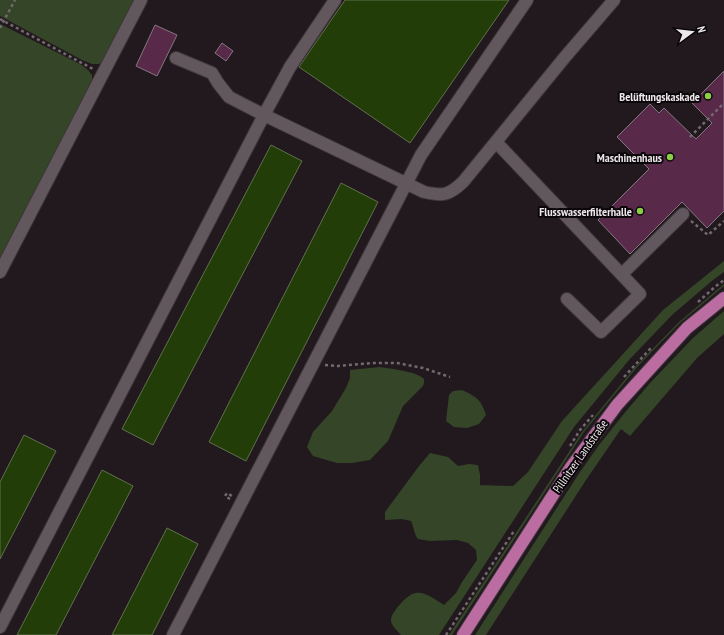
<svg xmlns="http://www.w3.org/2000/svg" width="724" height="635" font-family="'PT Sans Narrow',sans-serif">
	<rect width="100%" height="100%" fill="#22191f"/>
	<!-- green -->
	<g fill="#354528">
		<path d="M0,0H137L104,60L99,64H92L82,60L0,16Z"/>
		<path d="M0,24L80,64L88,70L92,75V84L0,265Z"/>
		<path d="M724,261V272L713,280L672,315L629,360L574,427L439,635H401C398,631 391,626 391,620C391,612 408,594 415,593C425,591 436,600 444,605L456,593L462,582L477,560L476,550L468,543L457,540L430,541L418,539C414,534 414,527 411,521L402,519L385,520V512L419,466L430,453L448,457L458,466L469,464L478,465L480,475V485L513,486L528,472L562,421L663,310Z"/>
		<path d="M724,284V286L681,322L638,366L584,432L452,635H449L582,432L636,366L679,322Z"/>
		<path d="M724,311V334L697,358L630,436L621,429L586,480L486,635H475L578,475L599,445L627,410L650,383L693,338Z"/>
		<path d="M380,367C391,369 416,371 424,379V383L423,386L403,406L388,441L370,460L352,463H337L313,456L307,447L313,432L332,411L346,388L350,378V370Z"/>
		<path d="M462,390C477,397 481,400 486,415L479,424L467,428L454,427L446,421L449,395L453,391Z"/>
	</g>
	<!-- water -->
	<g fill="#233d08" stroke="#60704c">
		<path d="M345,0H509L410,143L299,67Z"/>
		<path d="M271,145L302,161L153,445L122,429Z"/>
		<path d="M341,183L378,202L246,461L209,442Z"/>
		<path d="M24,435L56,451L0,559V482Z"/>
		<path d="M102,470L133,486L56,635H17Z"/>
		<path d="M167,528L198,544L152,635H112Z"/>
	</g>
	<!-- building -->
	<g fill="#592949" stroke="#83777e">
		<path d="M155,25L177,35L157,76L136,66Z"/>
		<path d="M222,43L233,51L226,61L215,53Z"/>
		<path d="M724,71V211L707,228L682,202L630,254L598,220L649,169L617,137L650,104L659,113L664,108L696,139L712,123L692,103Z"/>
	</g>
	<g fill="none" stroke-linecap="round" stroke-linejoin="round">
		<!-- minor casing -->
		<g stroke="#3d363a" stroke-width="14">
			<g id="minor">
				<path d="M176,58L212,73L218,83L229,97L264,115L424,192C443,196 448,196 463,182L565,57L614,0"/>
				<path d="M496,142L640,294L601,332L567,299"/>
				<path d="M0,272L141,0"/>
				<path d="M622,274L683,214"/>
				<path d="M0,627L264,115L290,67L335,0"/>
				<path d="M173,635L421,155L527,0"/>
			</g>
		</g>
		<!-- major casing -->
		<g stroke="#3d363a" stroke-width="14">
			<path id="major" d="M463,635L571,467L617,405L687,328L724,298"/>
		</g>
		<!-- path -->
		<g stroke="#726a6f" stroke-width="2.5" stroke-dasharray="3 3" stroke-linecap="butt">
			<path d="M0,19L93,69"/>
			<path d="M0,28L15,0"/>
			<path d="M690,137L724,103"/>
			<path d="M691,221L708,235L724,221"/>
			<path d="M698,302L716,286L724,280"/>
			<path d="M325,365L338,366L372,363H397L423,368L450,377"/>
			<path d="M624,377L635,365L652,347"/>
			<path d="M570,446L580,430L593,415"/>
			<path d="M230,499L225,496L227,493L232,496"/>
			<path d="M446,635L514,531"/>
		</g>
		<!-- minor -->
		<use href="#minor" stroke="#63575e" stroke-width="12"/>
		<!-- major -->
		<use href="#major" stroke="#bb6da1" stroke-width="12"/>
	</g>
	<!-- markers -->
	<g fill="#8ace48" stroke="#090608" stroke-width="1.5">
		<circle cx="708" cy="96" r="4"/>
		<circle cx="670" cy="157" r="4"/>
		<circle cx="640" cy="211" r="4"/>
	</g>
	<g text-anchor="middle" dominant-baseline="central" stroke-width="4" stroke-linejoin="round" paint-order="stroke">
		<!-- poi labels -->
		<g font-size="12" font-weight="bold" fill="#ede6ea" stroke="#090608" text-anchor="end">
			<text x="700" y="96">Belüftungskaskade</text>
			<text x="662" y="157">Maschinenhaus</text>
			<text x="632" y="211">Flusswasserfilterhalle</text>
		</g>
		<!-- street labels -->
		<g font-size="12" fill="#ede6ea" stroke="#090608">
			<text transform="translate(580 456) rotate(-55)">Pillnitzer Landstraße</text>
		</g>
	</g>
	<!-- north arrow -->
	<g transform="translate(692 32) rotate(75)" stroke="#090608" stroke-width="3" paint-order="stroke">
	<path d="M0-3L7 15L0 10L-7 15Z" fill="#ede6ea"/>
	<text y="-6" font-size="11" font-weight="bold" text-anchor="middle" fill="#ede6ea">N</text>
	</g>
</svg>
